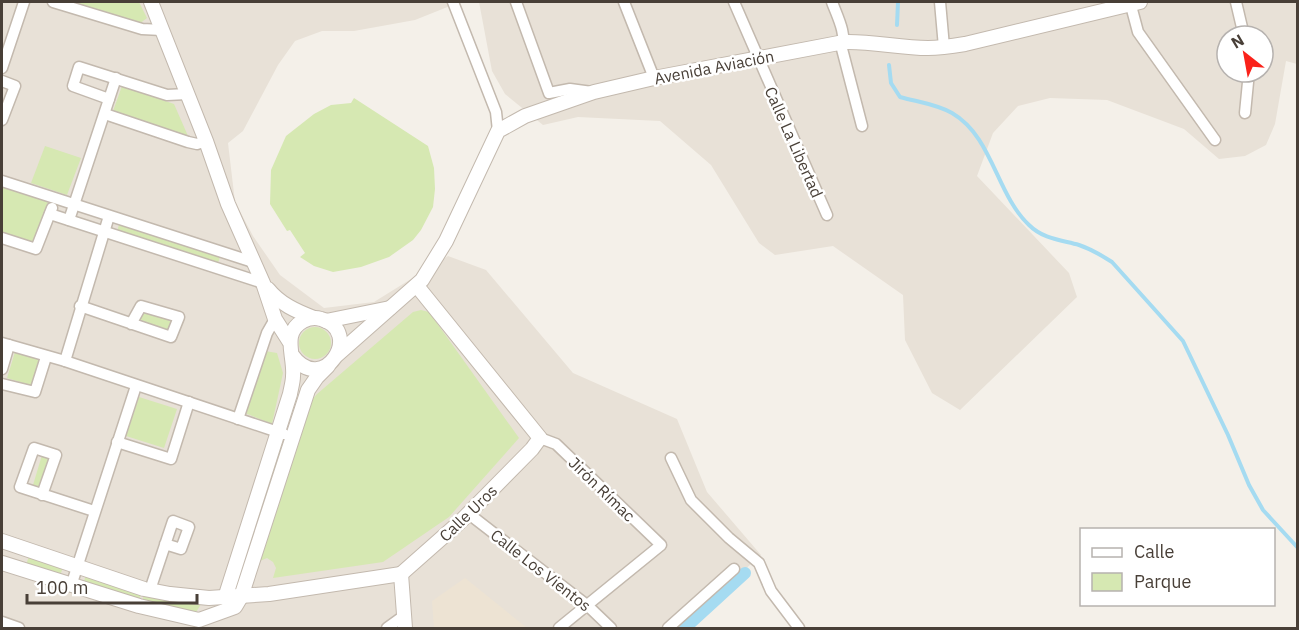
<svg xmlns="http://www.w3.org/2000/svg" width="1299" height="630" font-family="'IBM Plex Sans',sans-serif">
	<rect width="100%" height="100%" fill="#f4f0e9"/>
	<!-- residential -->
	<g fill="#e8e1d7" fill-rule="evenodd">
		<path d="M2,2H460L415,20L354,31H322L295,41L278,65L243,131L228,143L235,202L253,236L280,275L324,308L374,302L448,256L486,270L573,373L677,419L707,492L761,555L680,628H2Z"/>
		<path d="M479,2H1297V64L1286,61L1275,124L1266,145L1245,156L1219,159L1184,129L1107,100L1050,98L1018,106L993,133L977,176L1069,273L1077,297L960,410L932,393L905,340L903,295L833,246L775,255L759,243L711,165L660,121L578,117L543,125L505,94L492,71ZM1227,36H1263V72H1227Z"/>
	</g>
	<!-- education -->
	<path fill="#ede3d3" d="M465,578L527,628H434L432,601Z"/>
	<!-- green -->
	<g fill="#d6e8b2">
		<path d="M71,2H139L147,18L139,24Z"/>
		<path d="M122,86L174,104L188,136L113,111Z"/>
		<path d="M354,98L428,146L434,168L435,189L433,207L421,230L413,240L389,257L361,267L333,272L314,266L300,257L305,253L290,230L287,231L270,204L271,170L286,136L314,114L331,105L351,103Z"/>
		<path d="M45,146L81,158L67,195L31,183Z"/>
		<path d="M2,186L48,202L34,242L29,244L2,234Z"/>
		<path d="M119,225L220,257L218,263L117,231Z"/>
		<path d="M421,310L429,312L519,438L449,517L383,562L273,578L276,568L273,562L267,558L260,561L307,406L317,394L413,312Z"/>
		<path d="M141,311L175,319L170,332L136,323Z"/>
		<circle cx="315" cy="343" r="16"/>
		<path d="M265,351L277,353L283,373L272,424L245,413Z"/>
		<path d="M15,352L41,360L33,386L7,378Z"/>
		<path d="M139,397L177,409L164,448L126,436Z"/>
		<path d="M278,446L283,447L238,589L233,587Z"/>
		<path d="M42,455L50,458L41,487L33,485Z"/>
		<path d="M29,556L63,567L60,576L26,565Z"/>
		<path d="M86,575L142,593L138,602L83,584Z"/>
		<path d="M144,594L201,604L195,614L142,602Z"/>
	</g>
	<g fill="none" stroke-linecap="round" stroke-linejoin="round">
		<!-- stream -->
		<g stroke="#a5dbf1" stroke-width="4">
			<path d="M897,25L898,2"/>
			<path d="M889,65L891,83L900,97C918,102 936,104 952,113C993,137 996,194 1029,225C1043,239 1061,240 1079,245C1091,249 1101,255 1112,262L1183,341L1228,435L1249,485L1263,510L1298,548"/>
		</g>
		<!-- canal -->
		<path stroke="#a5dbf1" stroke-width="12" d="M685,628L745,573"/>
		<!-- minor casing -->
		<g stroke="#c3b9ae" stroke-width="13">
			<g id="minor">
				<path d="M53,2L142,29L162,30"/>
				<path d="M453,2L496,112L498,131"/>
				<path d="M516,2L549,93L570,89L592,92"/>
				<path d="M624,2L654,78"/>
				<path d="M734,2L827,215"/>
				<path d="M832,2C837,16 847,34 842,49L862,126"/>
				<path d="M940,2L944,47"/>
				<path d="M1130,2L1138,32L1215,140"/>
				<path d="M1236,2L1244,36"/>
				<path d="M2,68L24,2"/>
				<path d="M2,81L15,86L2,120"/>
				<path d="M109,99L73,86L79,67L167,95L187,94"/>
				<path d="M1245,113L1249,72"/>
				<path d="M105,114L188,142L197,144L206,141"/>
				<path d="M2,181L253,262"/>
				<path d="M50,214L263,283"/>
				<path d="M69,220L116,78"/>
				<path d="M2,238L36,249L52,208"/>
				<path d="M80,306L171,337L179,317L141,306L131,324"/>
				<path d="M2,343L65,361L284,434"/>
				<path d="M65,361L109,216"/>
				<path d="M2,369L9,345"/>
				<path d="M2,384L35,392L46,357"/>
				<path d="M238,419L267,333L275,319"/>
				<path d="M540,438L556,444L661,545L559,628"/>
				<path d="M117,442L171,459L189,402"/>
				<path d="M671,458L691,500L729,538L759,563L771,591L799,628"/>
				<path d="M42,495L56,455L34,448L20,487L94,511"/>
				<path d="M469,514L588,606L611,628"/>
				<path d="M71,586L136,386"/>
				<path d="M150,590L173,521L189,527L181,549L165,544"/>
				<path d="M2,622L19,628"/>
				<path d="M387,628L405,615"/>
				<path d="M668,628L734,569"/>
			</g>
		</g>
		<!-- tertiary casing -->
		<g stroke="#c3b9ae" stroke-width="16">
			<g id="tertiary">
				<path d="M151,2L206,141L228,204L263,283L275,319L289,341"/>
				<path d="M268,289C280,304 296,311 314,318"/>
				<path d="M326,321L390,308"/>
				<path d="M337,355L422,280L446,241L498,131L525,116L594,92L654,78L844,42C872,41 900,48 928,48C941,48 953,46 965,44L1140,2"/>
				<path d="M2,541L144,589L170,594L209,598L269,594L401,574"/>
				<path d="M2,563L139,606L199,620L235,607L241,597L308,390L317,377L328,366"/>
				<path d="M401,574L461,521L532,449L540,438L417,286"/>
				<path d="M401,574L405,628"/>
				<path d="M225,598L290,394C291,388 293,382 293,376C295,356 281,333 303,321C309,318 315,317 321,319C365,331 323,398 292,355"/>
			</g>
		</g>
		<!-- minor -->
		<use href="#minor" stroke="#fff" stroke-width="10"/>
		<!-- tertiary -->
		<use href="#tertiary" stroke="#fff" stroke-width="14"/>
	</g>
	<g text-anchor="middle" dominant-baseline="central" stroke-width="5" stroke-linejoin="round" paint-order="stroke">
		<!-- street labels -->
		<g font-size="16" fill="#483f37" stroke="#fff">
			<text transform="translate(714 67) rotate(-11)">Avenida Aviación</text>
			<text transform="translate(794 142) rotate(66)">Calle La Libertad</text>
			<text transform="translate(602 489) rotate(44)">Jirón Rímac</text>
			<text transform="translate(468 513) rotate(-44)">Calle Uros</text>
			<text transform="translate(541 570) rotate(38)">Calle Los Vientos</text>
		</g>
	</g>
	<!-- border -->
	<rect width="1299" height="630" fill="none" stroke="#483f37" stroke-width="6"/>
	<!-- legend -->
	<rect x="1080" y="528" width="195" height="78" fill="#ffffff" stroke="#b6b2af" stroke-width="1.5"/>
	<rect x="1092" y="548" width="30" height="9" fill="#ffffff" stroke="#b6b2af" stroke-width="1.5"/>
	<text x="1134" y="558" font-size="18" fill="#483f37">Calle</text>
	<rect x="1092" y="573" width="30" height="18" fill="#d6e8b2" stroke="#b6b2af" stroke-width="1.5"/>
	<text x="1134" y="588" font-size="18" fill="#483f37">Parque</text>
	<!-- north arrow -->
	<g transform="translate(1245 54) rotate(329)"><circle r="28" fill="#ffffff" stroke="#b6b2af" stroke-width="1.5"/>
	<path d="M0-4.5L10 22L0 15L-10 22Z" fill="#fa221a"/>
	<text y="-9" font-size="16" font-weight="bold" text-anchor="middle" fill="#483f37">N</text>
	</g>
	<!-- scale -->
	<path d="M27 594v9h170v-9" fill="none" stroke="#483f37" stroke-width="3"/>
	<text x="36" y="594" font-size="18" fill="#483f37" stroke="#ffffff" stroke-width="4.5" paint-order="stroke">100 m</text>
</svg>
